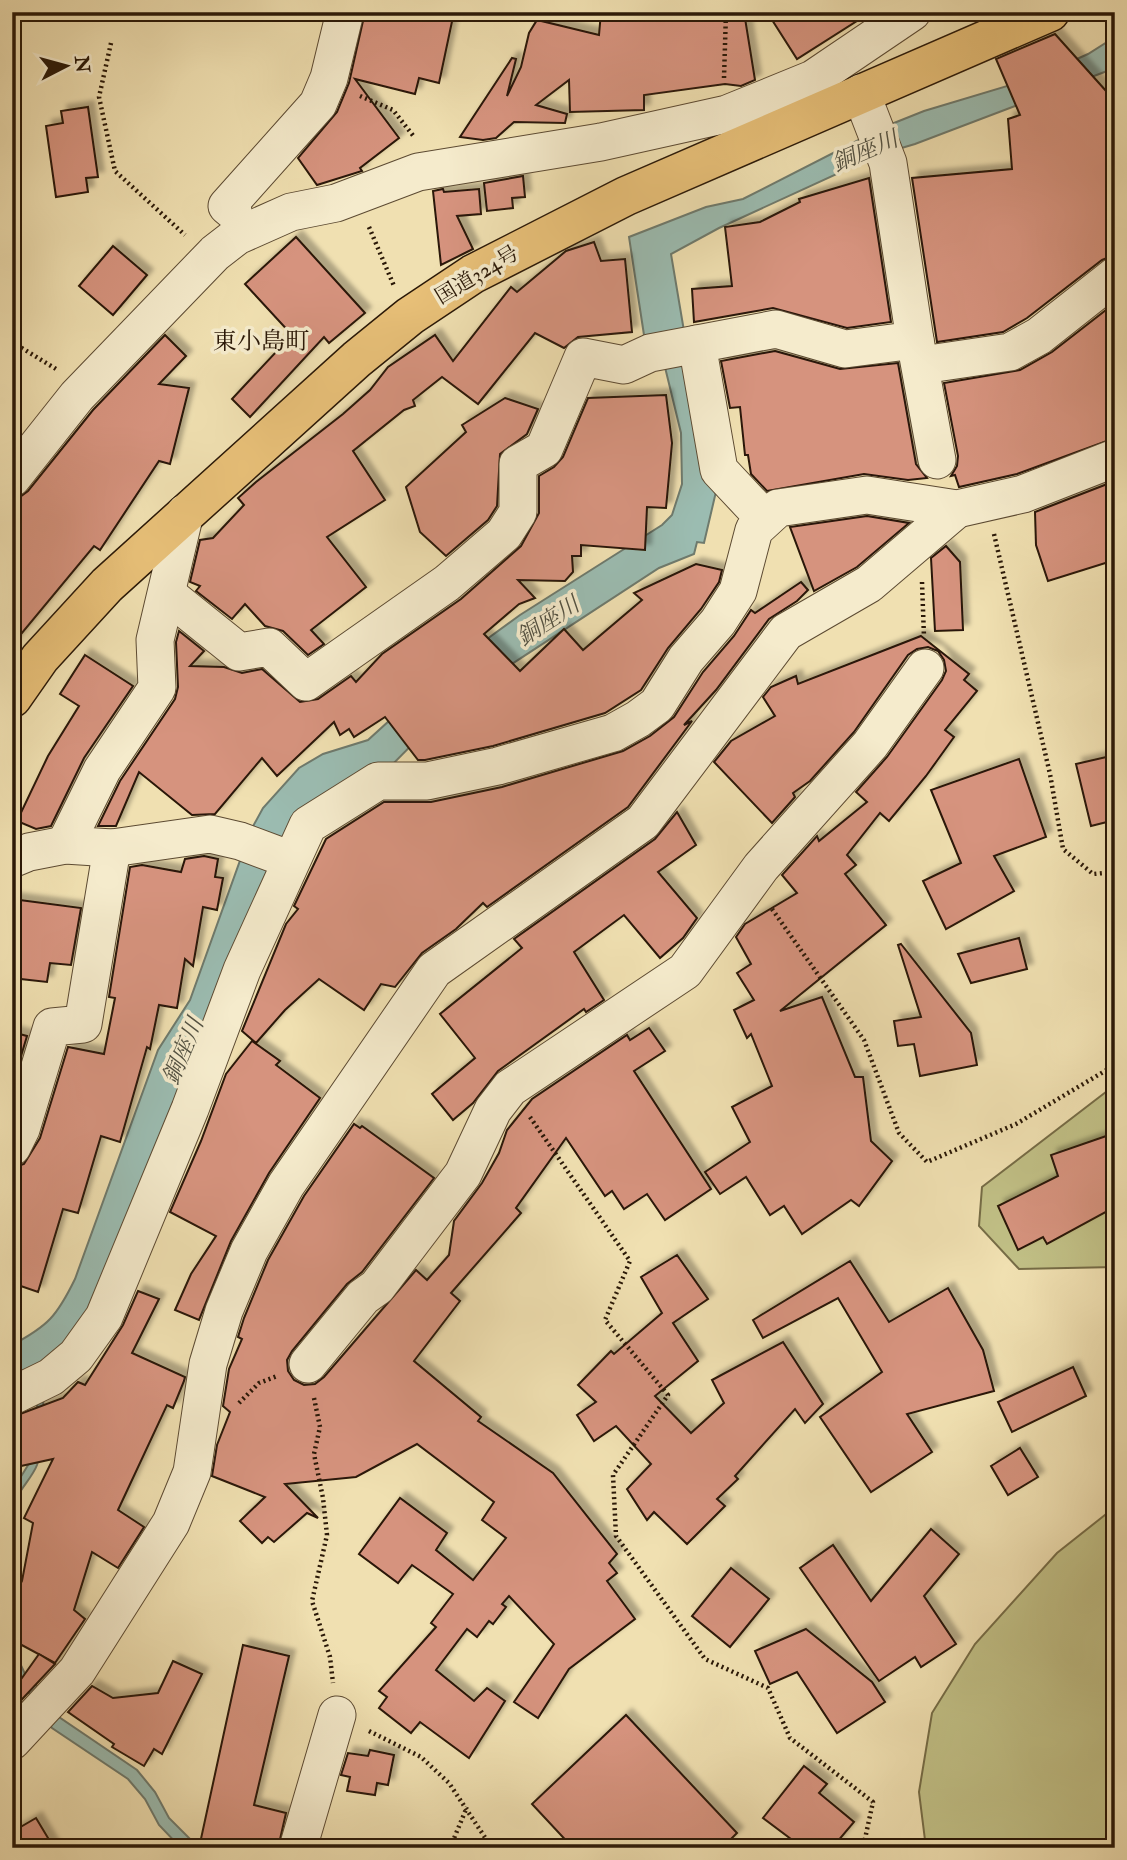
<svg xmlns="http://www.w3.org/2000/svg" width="1127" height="1860" font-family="'IM FELL Double Pica','Noto Serif JP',serif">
	<defs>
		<filter id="shadow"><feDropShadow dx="6" dy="-6" stdDeviation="2" flood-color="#0004"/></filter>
	</defs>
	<rect width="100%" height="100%" fill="#f0e0b1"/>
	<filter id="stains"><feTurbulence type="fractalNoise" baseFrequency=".00286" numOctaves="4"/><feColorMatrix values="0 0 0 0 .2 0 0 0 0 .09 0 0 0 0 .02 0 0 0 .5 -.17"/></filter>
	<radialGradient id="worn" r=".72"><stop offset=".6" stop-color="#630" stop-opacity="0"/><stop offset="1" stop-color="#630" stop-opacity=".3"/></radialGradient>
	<!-- green -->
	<g fill="#c1c086" stroke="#766c46" stroke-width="2">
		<path d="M1115,1085V1267L1019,1269L979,1226L982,1187Z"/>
		<path d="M1115,1507V1848H926L919,1792L932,1713L975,1644L1057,1553Z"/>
	</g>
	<!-- water -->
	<g fill="#9bbcb1" stroke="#6e7a6d" stroke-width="2">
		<path d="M1115,37V68L915,144L878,155L719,228L671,254L685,337L718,483L704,543L697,542L694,554L659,568L455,701L383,774L331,798L102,1303L42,1389C45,1412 44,1443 37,1465C31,1481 13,1494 13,1512C13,1545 27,1551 12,1586V1491L30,1462L38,1410L34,1393L12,1387V1345C48,1326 57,1316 75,1279L158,1050L190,1000L251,830L263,808L299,768L323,754L368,740L446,669L520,615L662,525L672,515L682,484L681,433L663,359L644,335L629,237L706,207L743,199L884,127L924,111L1037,77L1088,54Z"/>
		<path d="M12,1646L25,1674L46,1695L59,1717L137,1770L155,1792L169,1818L190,1839L205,1848H181L159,1825L145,1799L128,1779L52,1728L12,1667Z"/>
	</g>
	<!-- building -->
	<g fill="#d6937e" stroke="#2a1807" stroke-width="2" filter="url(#shadow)">
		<path d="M365,12H454L439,83L419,78L415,94L355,79L399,138L360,168L362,171L317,185L298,158L337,112L349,83Z"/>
		<path d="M601,12H744L755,80L741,86L725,84L644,95V110L570,112L569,80L536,105L567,114L565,123L514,122L496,138L483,140L460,137L512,58L516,59L507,96L521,67L529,33L537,20L599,35Z"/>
		<path d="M767,12H871L797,59Z"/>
		<path d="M1055,34L1115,101V255L1102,260L1027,318L1003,332L937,342L912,178L1012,169L1008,119L1020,115L996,59Z"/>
		<path d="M88,107L98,177L86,178L88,192L56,197L46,126L63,123L61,111Z"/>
		<path d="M523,176L525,197L512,198L513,208L487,211L484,183Z"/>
		<path d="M869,178L891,322L847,328L773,308L694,322L692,289L732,286L725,227L760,222L800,202L799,199Z"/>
		<path d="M443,189L444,192L479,189L481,214L457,216L473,249L441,265L433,191Z"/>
		<path d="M296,237L365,313L329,343L324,337L250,417L232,399L292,335L245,284Z"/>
		<path d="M594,242L601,261L625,259L632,332L578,337L564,348L535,333L478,404L442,377L413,400L415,406L404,410L353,451L385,500L327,537L366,587L311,630L324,644L308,655L283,631L265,626L245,604L232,619L196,591L200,586L190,582L200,540L213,538L244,505L238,498L256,482L343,414L370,390L388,367L435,335L453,361L511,287L517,292L566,251Z"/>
		<path d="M113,246L147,275L113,315L79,286Z"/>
		<path d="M1115,303V438L1017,474L959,487L955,475L951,476L957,466L958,456L944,383L1020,370L1052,352Z"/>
		<path d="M165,335L186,356L159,384L189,388L170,464L159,461L100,550L94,546L12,645V503L28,491L93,410Z"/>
		<path d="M775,351L840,369L898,363L916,464L927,478L908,480L864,474L767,491L751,474L748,455H745L740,407L730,408L721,361Z"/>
		<path d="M666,395L672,443L666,508L647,507L645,550L581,545V556H572L573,572L565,581L518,580L535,598L519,604L484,634L520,671L564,629L583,650L642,600L634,593L696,564L722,570L719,582L701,609L668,648L641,690L605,713L493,746L425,760H418L385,717L354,737L349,729L340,735L334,722L277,776L262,758L215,814L192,815L139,772L116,826H98L120,781L175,699L178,687L176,642L179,631L204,651L190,666L224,667L242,673L262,669L300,702L318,699L351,676L356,682L382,654L461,599L521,546L539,513V476L554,467L563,457L588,398Z"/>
		<path d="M505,398L538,409L527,434L500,454L497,506L488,520L446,556L420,532L406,487L466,432L462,425Z"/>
		<path d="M1115,481V560L1048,581L1036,545L1035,512Z"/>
		<path d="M867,516L909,523L857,567L814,591L790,527Z"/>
		<path d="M946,546L960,562L963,630L935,631L931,558Z"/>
		<path d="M801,582L808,590L797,601L769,619L716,690L684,725L692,721L628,807L487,907L483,903L456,929L422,953L395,987L381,984L364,1010L319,979L285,1010L256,1043L242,1031L286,924L298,909L294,906L326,839L384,802H431L502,787L623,751L650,736L674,717L703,672L734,636L751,610L755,613Z"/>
		<path d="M921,636L969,674L964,680L977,691L945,730L954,737L926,776L889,821L880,813L847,855L856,865L845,874L886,925L780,1011L822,997L855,1077H863L871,1141L892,1161L859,1206L851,1200L802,1234L784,1206L770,1215L746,1177L720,1194L705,1172L750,1142L732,1107L772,1086L751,1034L747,1038L734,1010L754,1000L737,973L751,964L736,937L745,924L797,893L782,875L817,836L819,841L867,802L856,792L887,757L942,680L946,671L944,660L938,651L928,647L917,649L908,655L854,732L810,781L793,793L795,797L772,823L714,762L731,741L775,716L763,697L771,687L796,676L798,684Z"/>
		<path d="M85,655L133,686L84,758L51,826L36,829L17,821L48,756L79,706L60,694Z"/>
		<path d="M1115,755V820L1091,826L1076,764Z"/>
		<path d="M1019,759L1046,837L994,856L1014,891L946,929L923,881L961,863L931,790Z"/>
		<path d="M677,812L696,845L658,872L697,918L683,938L660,958L624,915L574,952L604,1000L586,1012L584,1009L498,1071L473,1103L453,1120L432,1094L475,1058L440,1014L522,948L514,939L655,839Z"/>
		<path d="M204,856L218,859L215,877L223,878L217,910L203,907L193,966L185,959L177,1008L159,1005L150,1049L147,1047L120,1142L101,1136L78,1213L63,1209L38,1292L12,1283V1168L24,1164L40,1138L68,1047L104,1054L115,998L109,997L130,867L142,865L181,872L185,859Z"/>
		<path d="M12,899L81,908L71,965L50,963L47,982L12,978Z"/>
		<path d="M1019,938L1027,969L971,983L958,954Z"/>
		<path d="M901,944L971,1033L977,1065L920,1076L914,1044L898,1046L894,1021L921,1017L898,945Z"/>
		<path d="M649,1028L665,1051L634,1071L711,1189L665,1220L647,1194L624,1209L612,1191L605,1196L566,1138L516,1208L521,1213L451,1293L460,1301L414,1361L481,1417L478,1421L553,1473L617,1554L609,1563L617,1573L607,1581L635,1619L569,1669L538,1718L514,1702L554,1644L509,1596L502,1604L506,1607L493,1624L489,1621L477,1637L467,1629L436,1670L474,1701L487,1688L505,1701L469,1758L420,1722L411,1733L379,1708L387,1697L379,1691L436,1627L431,1623L453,1594L412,1565L398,1583L359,1554L400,1498L447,1533L436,1550L473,1580L506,1538L482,1520L494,1502L417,1444L356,1477L285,1484L318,1518L307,1513L274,1542L268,1537L262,1543L240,1521L265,1497L212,1476L217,1445L230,1412L223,1406L229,1369L242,1339L238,1337L244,1318L268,1260L304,1196L354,1124L360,1128L362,1126L434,1178L362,1272L347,1284L292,1351L287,1360L288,1371L294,1380L304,1385L315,1384L324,1377L416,1270L427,1280L449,1255L454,1221L482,1183L499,1153L507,1130L532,1099L627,1035L630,1040Z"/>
		<path d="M12,1032L27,1036L12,1086Z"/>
		<path d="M252,1041L280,1061L276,1065L320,1098L269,1173L231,1241L199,1320L175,1310L191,1274L216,1236L170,1212L201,1141L226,1074Z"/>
		<path d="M1115,1133V1207L1047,1244L1043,1237L1018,1250L998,1206L1058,1176L1051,1155Z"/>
		<path d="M677,1255L708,1299L673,1323L698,1361L655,1396L691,1433L724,1403L712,1380L783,1342L823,1404L805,1423L795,1409L735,1476L738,1479L717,1499L725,1506L687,1544L654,1512L647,1520L627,1489L651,1464L616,1426L594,1441L577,1415L596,1402L578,1385L611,1351L614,1354L662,1313L641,1277Z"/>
		<path d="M850,1261L889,1322L948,1288L983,1350L994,1391L907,1414L932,1452L871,1492L820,1417L882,1372L838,1298L763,1338L753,1320Z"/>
		<path d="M138,1291L159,1299L132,1353L185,1377L184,1381L173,1408L167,1405L118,1510L144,1527L118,1568L92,1552L74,1610L85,1619L55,1663L18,1643L12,1600L22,1581L33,1523L24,1518L53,1459L12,1468V1417L63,1398L78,1382L85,1385L123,1325Z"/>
		<path d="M1073,1367L1086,1396L1012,1432L998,1402Z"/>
		<path d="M1020,1448L1038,1477L1008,1495L991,1466Z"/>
		<path d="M931,1529L959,1554L924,1596L956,1644L921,1667L915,1657L879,1681L800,1568L833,1545L871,1601Z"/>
		<path d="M731,1568L769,1599L730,1647L692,1616Z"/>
		<path d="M806,1629L872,1682L885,1702L837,1733L797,1672L770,1684L755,1651Z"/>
		<path d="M243,1645L289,1656L254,1805L286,1813L278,1848H199Z"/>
		<path d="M39,1654L55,1664L12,1710V1692Z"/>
		<path d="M173,1661L202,1674L162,1754L154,1749L144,1766L112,1747L114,1744L68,1712L92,1686L113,1698L158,1693Z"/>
		<path d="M626,1715L737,1833L722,1848H573L532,1804Z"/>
		<path d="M370,1750L394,1755L388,1785L377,1783L375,1795L347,1791L350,1777L341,1775L348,1753L368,1756Z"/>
		<path d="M804,1766L827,1784L819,1793L854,1822L832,1848H803L763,1818Z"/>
		<path d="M36,1818L54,1848H12V1832Z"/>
	</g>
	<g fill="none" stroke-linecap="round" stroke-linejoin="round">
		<!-- minor casing -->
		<g stroke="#5c4a32" stroke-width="39">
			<g id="minor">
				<path d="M861,93L888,163L915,340L937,460"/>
				<path d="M233,211L227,206L318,104L329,78L345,12"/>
				<path d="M697,344L719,470L765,519"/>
				<path d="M922,365L1010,352L1039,336L1115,276"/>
				<path d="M12,478L77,396L215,253L237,236L291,212L336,203L418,172L601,142L727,114L813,79L912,12"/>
				<path d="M168,595L239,652L269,647L306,682L447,583L504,534L518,512V464L544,449L583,357L624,365L650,353L776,329L845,349L915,340"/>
				<path d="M65,845L102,770L157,688L155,640L185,513"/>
				<path d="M12,859L29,852L65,845L112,848L210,834L240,841L291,860"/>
				<path d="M12,1147L21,1129L52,1027L83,1024L112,848"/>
				<path d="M308,1364L363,1297L377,1287L463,1174L493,1110L510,1088L685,971L761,867L870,745L925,668"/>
				<path d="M12,1396L51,1377L76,1356L104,1317L190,1109L242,970L308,825L378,781H427L498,766L613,733L638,719L657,705L686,659L718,622L738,591L754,530L778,508L867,495L957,509L1023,494L1115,458"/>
				<path d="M12,1741L77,1671L171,1523L192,1472L208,1364L224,1311L249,1251L286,1185L434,970L643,822L786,632L869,584L957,509"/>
				<path d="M298,1848L337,1715"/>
			</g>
		</g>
		<!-- highway casing -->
		<g stroke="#2a1807" stroke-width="41">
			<path id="highway" d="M12,698L40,658L107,585L357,359L410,316L473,274L626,196L1050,12"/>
		</g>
		<!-- path -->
		<g stroke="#2a1807" stroke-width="4.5" stroke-dasharray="2 3.5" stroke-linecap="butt">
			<path d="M111,43L99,97L115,171L185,235"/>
			<path d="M724,78L726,12"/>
			<path d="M360,96L393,110L415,138"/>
			<path d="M369,227L394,286"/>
			<path d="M12,342L56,369"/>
			<path d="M994,534L1050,774L1063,849L1093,874L1115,872"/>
			<path d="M922,582L924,637"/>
			<path d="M772,909L864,1040L899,1133L927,1162L1016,1124L1115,1065"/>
			<path d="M1115,943V954"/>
			<path d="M530,1117L630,1261L605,1320L668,1395L613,1475L616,1536L705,1659L768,1688L790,1738L873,1802L863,1848"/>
			<path d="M314,1398L320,1427L314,1454L323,1498L327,1535L312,1601L330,1657L333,1683"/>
			<path d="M239,1403L259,1383L277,1376"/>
			<path d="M369,1731L421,1757L449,1783L492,1848"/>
			<path d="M450,1848L467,1807"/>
		</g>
		<!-- minor -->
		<use href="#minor" stroke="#f5ebcc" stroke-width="37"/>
		<!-- highway -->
		<use href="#highway" stroke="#e8c078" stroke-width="38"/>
	</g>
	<g text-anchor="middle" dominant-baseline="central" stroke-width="7" stroke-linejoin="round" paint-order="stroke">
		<!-- street labels -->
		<g font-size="21" fill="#2a1807" stroke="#f5ebcc">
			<text transform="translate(477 275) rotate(-31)">国道324号</text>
		</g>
		<!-- water labels -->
		<g font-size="23" font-style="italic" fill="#525142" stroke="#f5ebcc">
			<text transform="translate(865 151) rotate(-23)">銅座川</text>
			<text transform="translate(548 621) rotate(-33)">銅座川</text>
			<text transform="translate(183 1051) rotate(-67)">銅座川</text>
		</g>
		<!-- quarter labels -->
		<g font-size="24" fill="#2a1807" stroke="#f5ebcc">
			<text x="261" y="341">東小島町</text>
		</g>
	</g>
	<!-- margin -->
	<rect width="1127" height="1860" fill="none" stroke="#f0e0b1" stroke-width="42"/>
	<rect x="14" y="14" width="1099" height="1832" fill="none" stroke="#2a1807" stroke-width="3.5"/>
	<rect x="21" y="21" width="1085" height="1818" fill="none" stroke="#2a1807" stroke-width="2"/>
	<!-- north arrow -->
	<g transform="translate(66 66) rotate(84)" stroke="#f5ebcc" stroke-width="5" paint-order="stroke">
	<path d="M0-5L12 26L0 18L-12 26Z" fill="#2a1807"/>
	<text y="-10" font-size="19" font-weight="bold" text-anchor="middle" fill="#2a1807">N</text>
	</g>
	<rect width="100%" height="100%" filter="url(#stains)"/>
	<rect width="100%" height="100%" fill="url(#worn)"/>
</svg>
